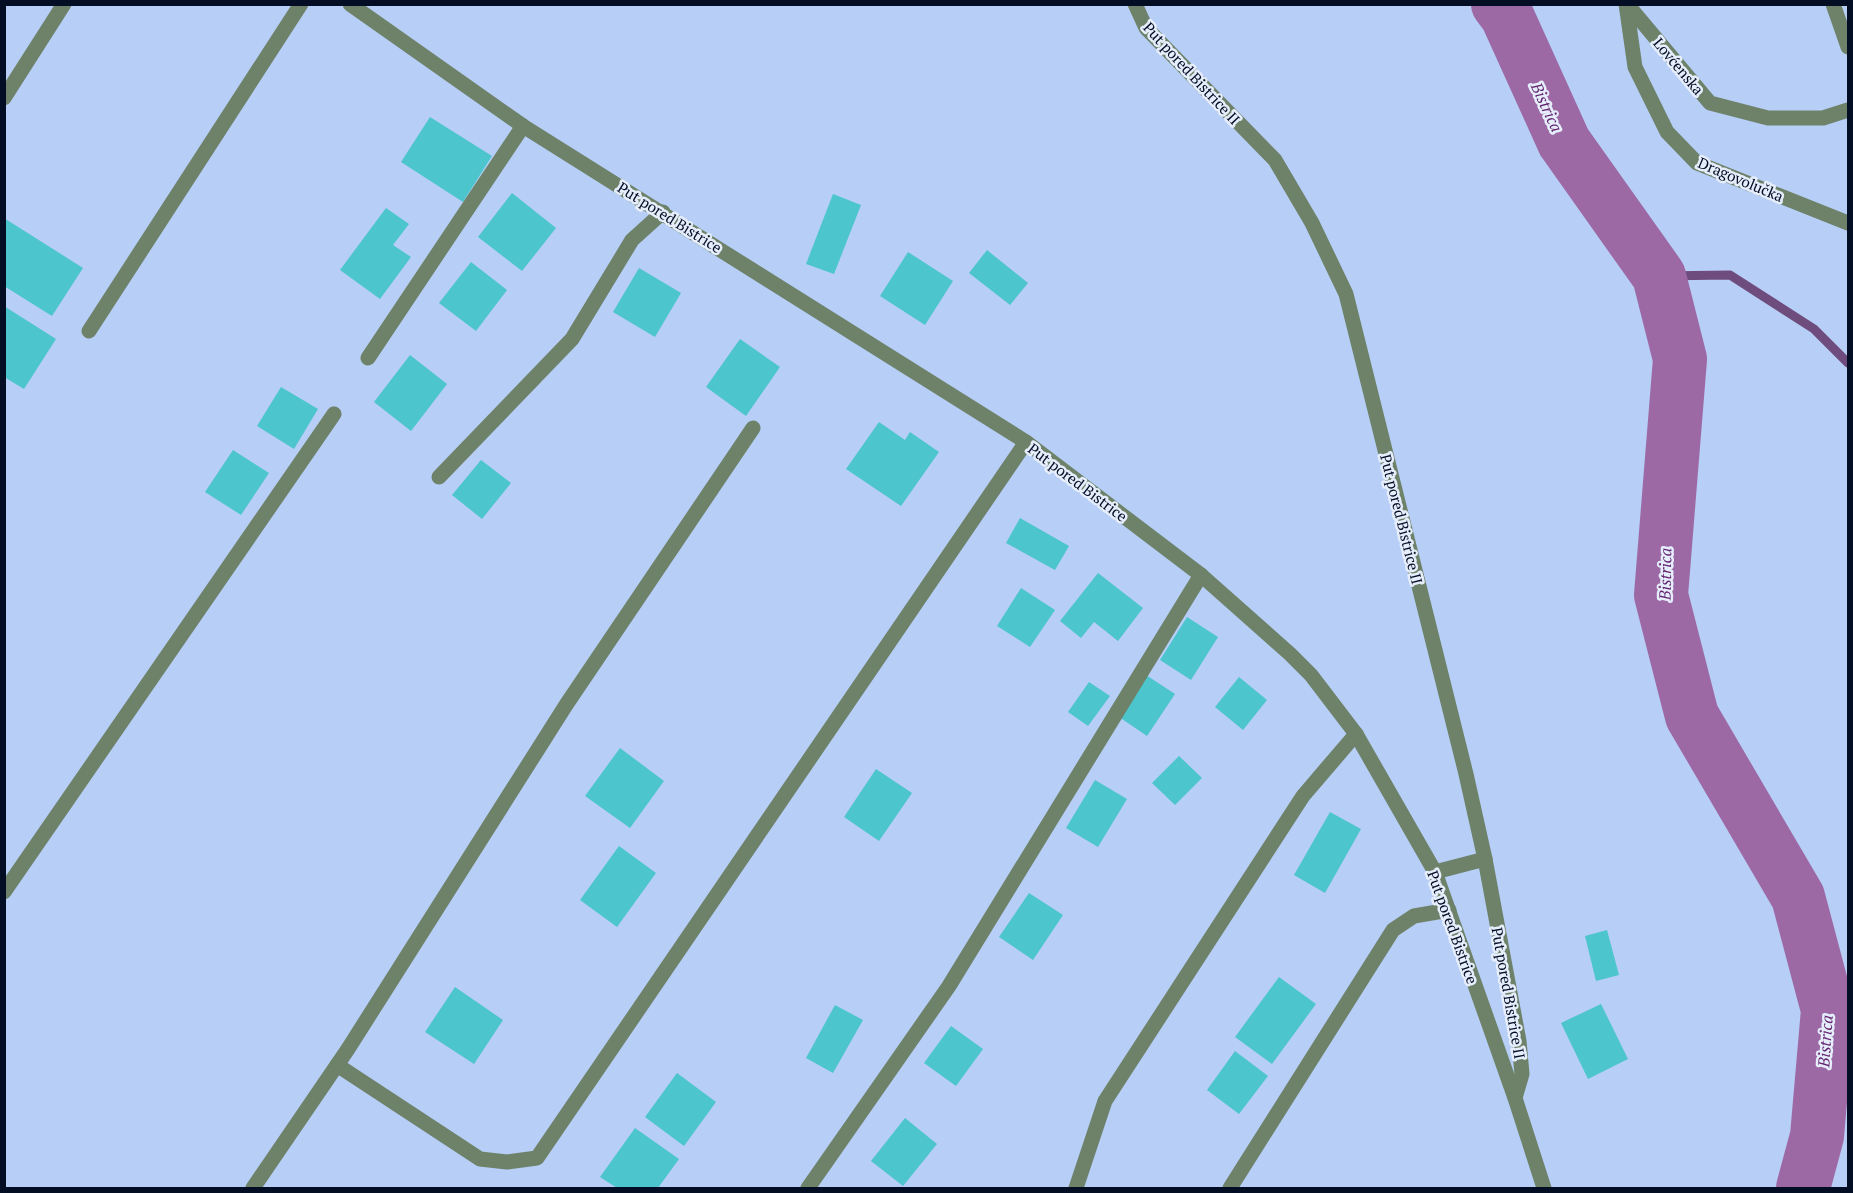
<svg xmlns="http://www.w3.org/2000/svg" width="1853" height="1193" font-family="'PT Serif',serif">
	<rect width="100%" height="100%" fill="#b7cef6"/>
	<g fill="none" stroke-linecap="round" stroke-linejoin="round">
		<!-- stream -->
		<path stroke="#6e4d7e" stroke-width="9" d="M1659,276L1730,275L1814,329L1848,363"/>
		<!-- river -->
		<path stroke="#9c69a5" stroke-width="54" d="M1498,4L1507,16L1564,142L1659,276L1680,359L1661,595L1692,716L1798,897L1828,1010L1817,1136L1803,1188"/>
	</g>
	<!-- building -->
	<g fill="#4dc5cc">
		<path d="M430,117L492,156L463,202L401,162Z"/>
		<path d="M512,193L556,228L522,271L478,237Z"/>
		<path d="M833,194L861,205L834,274L806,264Z"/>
		<path d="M386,208L409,224L393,245L411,257L380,299L340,270Z"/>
		<path d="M4,218L83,268L52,316L4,286Z"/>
		<path d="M987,250L1028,283L1010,305L969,273Z"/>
		<path d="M908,252L953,281L925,325L880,296Z"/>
		<path d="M471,262L507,290L476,331L439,303Z"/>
		<path d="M639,268L681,293L655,337L613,312Z"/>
		<path d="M4,306L56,339L24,389L4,377Z"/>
		<path d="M740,339L780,367L746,416L706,387Z"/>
		<path d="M410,355L447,384L411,431L374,402Z"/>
		<path d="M281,387L318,409L294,449L257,426Z"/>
		<path d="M879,422L905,440L910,432L939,452L901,506L846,469Z"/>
		<path d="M233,450L269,473L241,515L205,492Z"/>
		<path d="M481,460L511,483L482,519L452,495Z"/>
		<path d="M1020,518L1069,546L1055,570L1006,543Z"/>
		<path d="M1098,573L1143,608L1118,641L1094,622L1081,638L1060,621Z"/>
		<path d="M1021,588L1055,610L1030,647L997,626Z"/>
		<path d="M1187,617L1218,637L1191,680L1160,660Z"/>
		<path d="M1146,675L1175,694L1147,736L1119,717Z"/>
		<path d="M1239,677L1267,700L1243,730L1215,707Z"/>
		<path d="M1089,682L1110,696L1088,726L1068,712Z"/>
		<path d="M620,748L664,781L630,828L585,796Z"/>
		<path d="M1179,756L1202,778L1175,805L1152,783Z"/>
		<path d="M876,769L912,793L879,841L844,817Z"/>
		<path d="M1095,780L1127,799L1098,847L1066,828Z"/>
		<path d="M1330,812L1361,829L1325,893L1294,875Z"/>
		<path d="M619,846L656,873L617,927L580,900Z"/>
		<path d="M1029,893L1063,915L1033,960L999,937Z"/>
		<path d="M1607,930L1619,975L1596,981L1585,936Z"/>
		<path d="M1279,977L1316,1004L1272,1064L1235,1037Z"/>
		<path d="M455,987L503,1020L474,1064L425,1032Z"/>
		<path d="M1601,1004L1628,1059L1588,1079L1561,1023Z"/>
		<path d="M835,1005L863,1020L833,1073L806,1058Z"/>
		<path d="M951,1026L983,1049L956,1086L924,1063Z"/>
		<path d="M1235,1051L1268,1076L1239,1114L1207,1090Z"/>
		<path d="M677,1073L716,1102L684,1146L645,1117Z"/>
		<path d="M905,1118L937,1144L903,1186L871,1161Z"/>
		<path d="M635,1128L679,1159L658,1188H617L600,1177Z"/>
	</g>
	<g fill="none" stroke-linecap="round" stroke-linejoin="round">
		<!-- minor -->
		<g stroke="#6d8269" stroke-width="15">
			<path d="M350,4L523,126L1026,442L1201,575L1290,654L1311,675L1356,734L1435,872L1515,1098L1544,1188"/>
			<path d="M1135,4L1146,28L1275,160L1312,223L1346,294L1466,774L1485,859L1519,1041L1522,1074L1515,1098"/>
			<path d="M1626,4L1635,67L1667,132L1697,163L1848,223"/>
			<path d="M1627,4L1710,103L1768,118H1823L1848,110"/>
			<path d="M1833,4L1848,47"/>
			<path d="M4,98L64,4"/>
			<path d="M89,331L301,4"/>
			<path d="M368,358L523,126"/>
			<path d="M439,477L572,339L632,240L663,212"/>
			<path d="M1435,872L1485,859"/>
			<path d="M4,892L334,414"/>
			<path d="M337,1065L480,1159L507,1162L537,1158L1026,442"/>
			<path d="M253,1188L348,1049L566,705L753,428"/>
			<path d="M808,1188L949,986L1201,575"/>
			<path d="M1076,1188L1105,1101L1303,796L1356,734"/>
			<path d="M1230,1188L1393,930L1414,916L1449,910"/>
		</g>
	</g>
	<g text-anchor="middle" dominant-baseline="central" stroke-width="5" stroke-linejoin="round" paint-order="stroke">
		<!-- street labels -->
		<g font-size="15" fill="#030d24" stroke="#e6eefc">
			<text transform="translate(1679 66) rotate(50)">Lovćenska</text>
			<text transform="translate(1192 73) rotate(47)">Put pored Bistrice II</text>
			<text transform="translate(1741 179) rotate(23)">Dragovolučka</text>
			<text transform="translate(670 217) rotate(32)">Put pored Bistrice</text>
			<text transform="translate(1078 482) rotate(37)">Put pored Bistrice</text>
			<text transform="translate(1402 519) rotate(76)">Put pored Bistrice II</text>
			<text transform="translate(1453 927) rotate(70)">Put pored Bistrice</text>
			<text transform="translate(1509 993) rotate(80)">Put pored Bistrice II</text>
		</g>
		<!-- water labels -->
		<g font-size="16" font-style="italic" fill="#63246f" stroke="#e6eefc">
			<text transform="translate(1547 107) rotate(65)">Bistrica</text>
			<text transform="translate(1665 574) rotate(-89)">Bistrica</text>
			<text transform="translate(1825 1041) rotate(-86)">Bistrica</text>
		</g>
	</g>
	<!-- border -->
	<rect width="1853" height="1193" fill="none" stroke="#030d24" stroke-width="12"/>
</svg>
